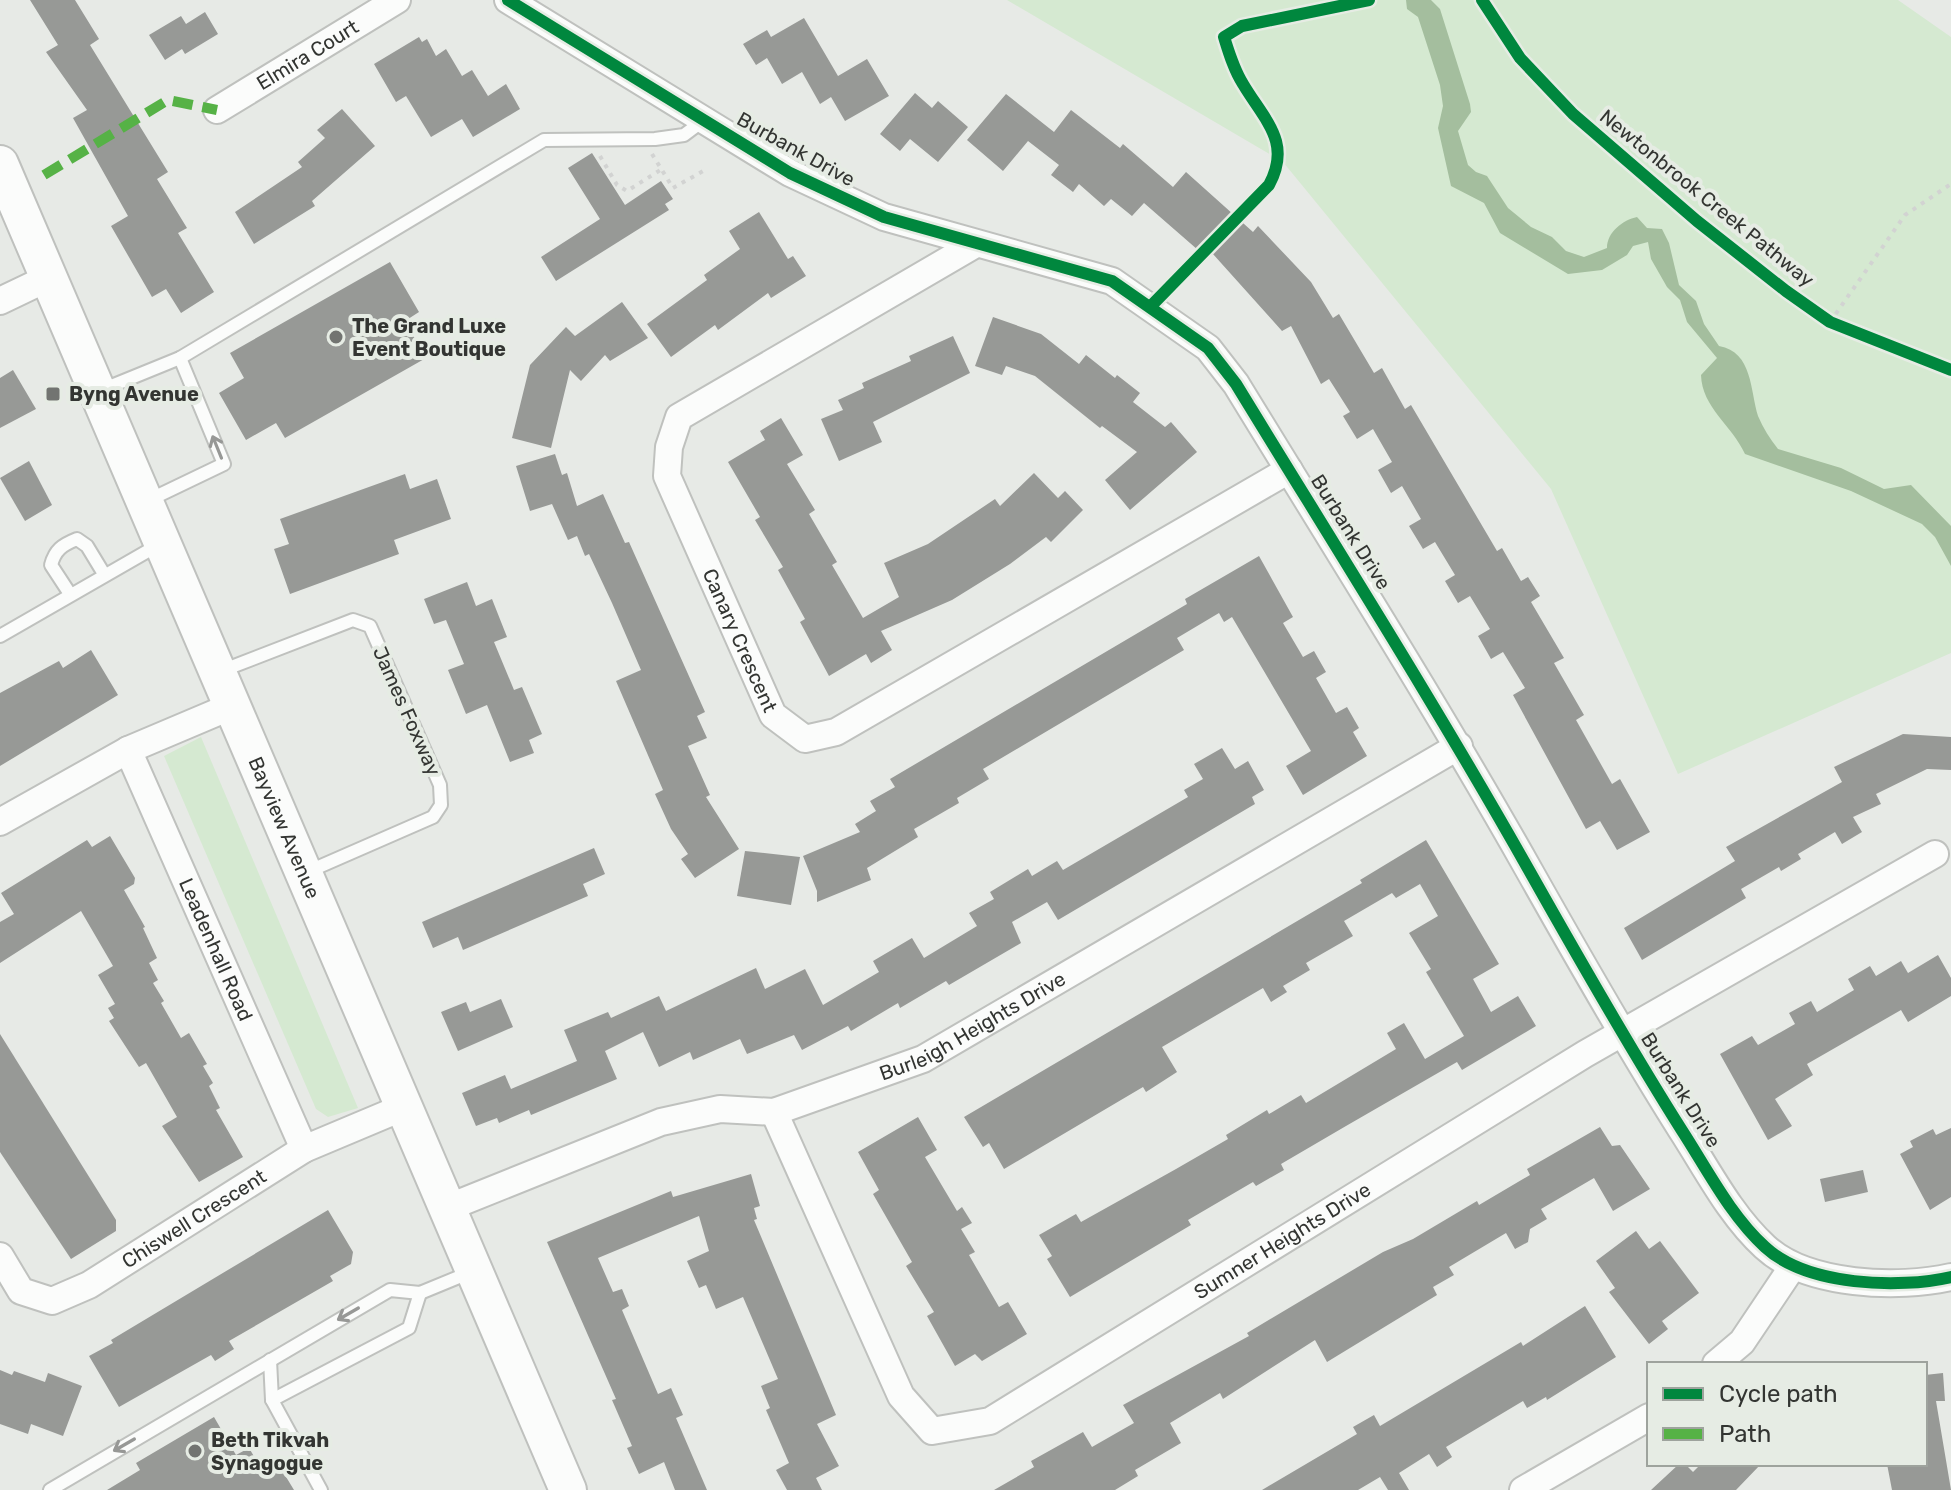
<svg xmlns="http://www.w3.org/2000/svg" width="1951" height="1490" font-family="Rubik,sans-serif">
	<rect width="100%" height="100%" fill="#e7eae6"/>
	<!-- green -->
	<g fill="#d5e9d1">
		<path d="M1007,0H1898L1951,37V653L1678,774L1551,489L1283,162Z"/>
		<path d="M201,737L358,1108L328,1117L316,1109L164,756Z"/>
	</g>
	<!-- water -->
	<path fill="#a4be9e" d="M1406,0H1431L1440,9L1470,104L1471,112L1458,131L1468,165L1476,172L1487,176L1508,208L1531,227L1552,237L1566,251L1584,257L1607,248C1607,232 1623,220 1637,217L1647,228L1662,229L1669,243L1679,285L1696,301L1704,324L1719,346C1753,352 1750,391 1758,416C1763,428 1770,439 1778,449L1841,468L1884,489L1911,485L1951,526V566L1935,537L1922,524L1851,491L1745,454C1732,425 1702,408 1701,375L1717,358L1687,322L1680,300L1667,287L1651,259L1648,242L1633,246L1627,255L1602,270L1568,274L1500,233L1484,203L1451,186L1438,128L1443,106L1440,85L1418,17L1407,9Z"/>
	<!-- building -->
	<g fill="#979996">
		<path d="M30,0H75L99,39L90,45L168,172L157,179L187,228L178,233L214,292L181,313L166,289L152,297L111,226L128,216L73,118L87,110L46,52L58,45Z"/>
		<path d="M205,12L218,34L185,54L182,49L165,60L149,35L181,16L186,24Z"/>
		<path d="M804,18L838,76L867,59L889,96L845,121L831,97L820,104L802,72L782,84L767,58L756,65L743,44L767,30L771,37Z"/>
		<path d="M419,37L422,42L427,39L436,56L446,49L462,76L472,70L488,96L506,84L520,109L473,137L462,119L431,137L406,96L396,102L374,64Z"/>
		<path d="M915,93L932,108L938,101L968,127L938,162L910,139L900,151L880,134Z"/>
		<path d="M1006,94L1054,132L1071,110L1120,148L1123,144L1173,187L1186,172L1253,232L1258,226L1311,282L1333,318L1339,314L1374,373L1382,368L1405,409L1411,405L1497,551L1502,548L1521,581L1528,577L1540,596L1531,602L1564,658L1554,663L1584,715L1576,720L1612,784L1620,779L1650,832L1617,850L1600,821L1586,829L1513,695L1525,688L1503,652L1491,659L1478,636L1490,629L1470,596L1458,603L1445,581L1455,575L1435,542L1423,549L1409,526L1421,519L1402,486L1391,493L1378,470L1392,462L1373,429L1357,439L1343,416L1350,412L1329,379L1321,384L1291,326L1282,331L1204,244L1198,250L1144,203L1132,216L1111,199L1104,206L1079,184L1073,192L1051,175L1059,165L1028,141L1003,171L967,140Z"/>
		<path d="M342,109L375,146L312,201L315,206L254,244L235,212L302,167L298,162L325,138L317,130Z"/>
		<path d="M592,153L625,205L661,181L673,199L665,204L669,210L556,281L541,257L600,219L568,168Z"/>
		<path d="M759,212L788,259L793,256L806,276L771,298L768,293L718,330L715,325L671,357L647,324L707,280L704,275L740,249L729,231Z"/>
		<path d="M390,262L419,312L405,321L426,358L285,438L276,423L246,440L219,393L244,378L230,353Z"/>
		<path d="M622,302L648,338L610,361L605,355L581,381L570,370L551,448L512,438L530,365L566,327L575,336Z"/>
		<path d="M993,317L1041,334L1079,364L1086,355L1115,378L1117,375L1140,393L1133,402L1165,427L1171,422L1197,452L1130,510L1105,480L1137,452L1102,426L1100,428L1035,376L1006,366L1002,375L975,366Z"/>
		<path d="M953,336L970,373L873,422L882,442L839,461L821,419L843,410L838,400L864,388L862,383L911,361L909,356Z"/>
		<path d="M13,370L36,409L0,428V378Z"/>
		<path d="M781,418L803,455L787,464L815,510L809,514L837,562L832,565L863,618L899,597L884,563L928,544L995,499L1000,506L1034,473L1058,498L1065,491L1083,510L1051,542L1046,537L1010,564L952,600L881,631L892,650L871,663L866,654L829,676L800,622L805,619L778,570L783,567L755,520L760,517L728,462L765,440L760,431Z"/>
		<path d="M555,454L562,475L567,473L577,506L603,494L625,543L629,542L705,712L697,716L707,738L688,746L710,795L706,797L739,849L695,878L681,859L688,854L671,829L655,794L663,790L616,681L641,670L612,603L589,554L585,556L577,536L568,540L552,504L530,511L516,466Z"/>
		<path d="M29,461L52,505L25,521L0,478Z"/>
		<path d="M405,474L410,489L437,479L451,519L394,540L399,554L290,594L274,549L289,544L280,519Z"/>
		<path d="M1259,556L1293,617L1283,623L1303,657L1314,651L1326,672L1316,678L1336,713L1347,707L1359,728L1353,732L1367,756L1303,795L1286,766L1311,751L1232,617L1224,622L1219,613L1177,638L1184,650L983,769L989,779L957,798L959,803L914,829L918,837L867,868L871,880L817,902V891L803,856L860,832L855,824L876,811L870,801L895,787L890,779L1187,604L1185,599Z"/>
		<path d="M467,582L476,606L492,599L507,637L494,642L514,690L522,687L542,734L529,740L534,753L510,762L487,705L466,714L448,670L464,664L446,620L434,624L424,599Z"/>
		<path d="M91,650L118,695L0,766V693L59,661L63,668Z"/>
		<path d="M1903,734L1951,737V770L1927,769L1876,794L1881,804L1853,817L1862,832L1842,844L1835,832L1798,854L1801,859L1781,871L1779,867L1741,889L1746,898L1642,960L1624,928L1735,861L1726,847L1842,782L1834,767Z"/>
		<path d="M1222,748L1235,769L1248,761L1264,790L1252,797L1255,804L1058,920L1047,902L1012,922L1021,943L949,985L946,981L900,1008L898,1003L851,1031L848,1026L802,1050L794,1035L747,1054L740,1039L693,1060L690,1052L659,1067L643,1032L605,1051L617,1079L531,1115L529,1110L499,1123L497,1118L476,1126L462,1093L505,1075L511,1089L577,1061L564,1030L608,1012L611,1018L659,996L666,1011L756,968L765,989L805,969L823,1005L879,972L873,961L912,938L924,958L977,926L969,913L994,899L990,892L1028,869L1032,876L1057,861L1063,870L1188,797L1184,790L1203,779L1194,764Z"/>
		<path d="M110,836L135,878L134,884L124,890L145,927L143,928L157,958L149,963L158,980L153,983L164,1001L161,1003L181,1038L189,1033L207,1064L203,1066L213,1083L209,1086L220,1108L216,1110L243,1157L199,1182L162,1126L177,1117L146,1063L139,1067L109,1021L114,1018L108,1008L115,1004L98,975L113,966L81,911L0,963V922L14,914L1,893L87,840L92,847Z"/>
		<path d="M1426,840L1499,964L1473,979L1491,1012L1518,996L1536,1026L1462,1070L1457,1062L1346,1126L1281,1164L1284,1170L1256,1186L1253,1182L1188,1220L1191,1225L1070,1297L1047,1259L1052,1256L1039,1235L1076,1214L1081,1222L1176,1169L1228,1139L1226,1135L1267,1110L1269,1114L1301,1095L1306,1103L1396,1049L1387,1033L1404,1023L1425,1059L1464,1036L1426,972L1431,969L1409,933L1438,916L1420,884L1396,898L1392,893L1344,921L1353,936L1306,963L1310,970L1283,986L1287,992L1271,1002L1263,988L1162,1047L1177,1072L1146,1092L1143,1087L1004,1169L989,1143L983,1147L964,1117L1362,883L1360,880Z"/>
		<path d="M594,848L605,874L583,884L588,896L463,950L458,937L433,948L422,922Z"/>
		<path d="M745,851L800,857L791,905L737,896Z"/>
		<path d="M1938,955L1951,978V996L1908,1022L1901,1010L1807,1064L1813,1075L1775,1099L1792,1126L1768,1140L1720,1054L1752,1036L1758,1045L1795,1024L1789,1013L1811,1001L1817,1012L1854,990L1848,979L1870,966L1876,976L1901,961L1908,973Z"/>
		<path d="M501,999L513,1027L458,1051L441,1012L466,1002L470,1012Z"/>
		<path d="M0,1034L116,1220V1231L71,1259L0,1152Z"/>
		<path d="M918,1117L937,1150L925,1157L957,1211L962,1207L972,1223L961,1229L975,1252L969,1255L999,1307L1008,1302L1027,1334L982,1361L975,1354L955,1366L927,1316L934,1312L906,1266L912,1262L873,1194L879,1190L858,1152Z"/>
		<path d="M1600,1127L1612,1146L1620,1145L1650,1189L1613,1211L1594,1178L1541,1209L1547,1219L1530,1229L1528,1242L1515,1249L1506,1233L1449,1267L1454,1275L1433,1287L1437,1295L1327,1362L1315,1340L1223,1399L1220,1393L1170,1423L1181,1443L1135,1470L1138,1476L1115,1490H994L1034,1467L1031,1461L1083,1432L1092,1447L1134,1423L1123,1405L1249,1336L1247,1333L1383,1252L1413,1239L1477,1201L1479,1205L1530,1175L1527,1169Z"/>
		<path d="M1951,1128V1197L1930,1210L1900,1154L1913,1147L1910,1141L1933,1129L1936,1135Z"/>
		<path d="M1863,1170L1868,1192L1825,1202L1820,1179Z"/>
		<path d="M751,1174L760,1206L754,1208L757,1219L754,1220L836,1415L817,1424L839,1466L816,1478L822,1490H787L776,1470L789,1463L766,1410L770,1408L761,1386L778,1379L743,1297L716,1309L706,1285L699,1288L687,1261L709,1251L699,1216L598,1258L613,1292L622,1289L629,1306L622,1310L658,1394L671,1388L683,1415L676,1418L707,1490H675L664,1462L639,1474L627,1448L632,1446L612,1400L616,1399L547,1242L671,1191L673,1197Z"/>
		<path d="M328,1210L353,1252L351,1264L330,1276L333,1281L229,1341L234,1349L215,1361L211,1355L119,1407L89,1356L113,1343L111,1340Z"/>
		<path d="M1636,1231L1649,1249L1660,1241L1699,1293L1662,1321L1668,1329L1649,1344L1609,1292L1615,1288L1596,1261Z"/>
		<path d="M1585,1306L1616,1357L1547,1400L1546,1397L1527,1408L1523,1401L1446,1447L1452,1457L1437,1467L1429,1454L1399,1473L1409,1490H1388L1380,1477L1358,1490H1262L1357,1434L1353,1427L1374,1415L1380,1426L1521,1342L1523,1346Z"/>
		<path d="M0,1370L12,1375L14,1371L45,1382L48,1373L82,1386L63,1436L31,1424L28,1434L0,1424Z"/>
		<path d="M1943,1373L1945,1401H1936L1951,1490H1892L1887,1464H1925V1375Z"/>
		<path d="M214,1417L236,1455L249,1448L262,1470L277,1462L294,1490H107L140,1470L136,1463Z"/>
		<path d="M1679,1464H1685L1693,1472L1701,1464H1761L1736,1490H1651Z"/>
	</g>
	<g fill="none" stroke-linecap="round" stroke-linejoin="round">
		<!-- lane casing -->
		<g stroke="#bfc1be" stroke-width="16">
			<g id="lane">
				<path d="M99,391L180,358L544,140L655,139L684,135L704,120"/>
				<path d="M149,500L224,464L180,358"/>
				<path d="M70,594L51,565C55,550 62,545 77,539L87,546L104,574"/>
				<path d="M0,636L160,544"/>
				<path d="M221,671L353,620L370,626L440,785L441,805L433,817L307,872"/>
				<path d="M270,1360L272,1400L321,1490"/>
				<path d="M272,1400L409,1328L420,1293"/>
				<path d="M50,1490L390,1290L420,1293L471,1272"/>
			</g>
		</g>
		<!-- street casing -->
		<g stroke="#bfc1be" stroke-width="30">
			<g id="street">
				<path d="M508,0L790,173L884,217L1112,281L1208,348L1236,384C1335,546 1437,707 1530,872C1579,959 1628,1045 1681,1129C1707,1169 1730,1215 1765,1247C1807,1286 1899,1289 1951,1277"/>
				<path id="s1" d="M217,110L397,0"/>
				<path id="s2" d="M974,245L679,417L669,447L667,476L773,715L805,739L836,732L1289,470"/>
				<path d="M0,301L48,278"/>
				<path id="s3" d="M128,750L304,1149"/>
				<path d="M0,822L128,750L232,706"/>
				<path id="s4" d="M774,1112L901,1396L932,1431L990,1421L1585,1054L1935,854"/>
				<path id="s5" d="M447,1208L661,1122L720,1109L774,1112L923,1059L1459,746"/>
				<path id="s6" d="M0,1256L21,1291L52,1301L89,1285L304,1149L404,1107"/>
				<path d="M1716,1364L1742,1342L1793,1266"/>
				<path d="M1523,1490L1649,1417"/>
			</g>
		</g>
		<!-- secondary casing -->
		<g stroke="#bfc1be" stroke-width="40">
			<g id="secondary">
				<path id="s7" d="M0,164L568,1490"/>
			</g>
		</g>
		<!-- path -->
		<g stroke="#d2d3d2" stroke-width="4" stroke-dasharray="4 6" stroke-linecap="butt">
			<path d="M652,154L673,188L705,170"/>
			<path d="M600,156L617,185L627,191L662,169"/>
			<path d="M1830,322L1905,215L1951,184"/>
		</g>
		<!-- lane -->
		<use href="#lane" stroke="#fbfcfb" stroke-width="12"/>
		<!-- street -->
		<use href="#street" stroke="#fbfcfb" stroke-width="26"/>
		<!-- secondary -->
		<use href="#secondary" stroke="#fbfcfb" stroke-width="36"/>
		<!-- quiet -->
		<path stroke="#56b246" stroke-width="10" stroke-dasharray="20 10" stroke-linecap="butt" d="M44,175L168,100L217,110"/>
		<!-- cycleway casing -->
		<g stroke="#e6ece4" stroke-width="17">
			<g id="cycleway">
				<path d="M508,0L790,173L884,217L1112,281L1208,348L1236,384C1335,546 1437,707 1530,872C1579,959 1628,1045 1681,1129C1707,1169 1730,1215 1765,1247C1807,1286 1899,1289 1951,1277"/>
				<path d="M1482,0L1520,58L1573,114L1697,221L1786,291L1830,322L1951,370"/>
				<path d="M1151,306L1269,185C1292,142 1265,121 1243,84C1234,70 1229,53 1224,37L1242,26L1369,0"/>
			</g>
		</g>
		<!-- cycleway -->
		<use href="#cycleway" stroke="#00873e" stroke-width="12"/>
	</g>
	<!-- one-way arrows -->
	<defs><path id="oneway-shaft" d="M-6 0H5M1.5-3L5.5 0L1.5 3" fill="none" stroke-width="1.6" stroke-linecap="round" stroke-linejoin="round" transform="scale(2)"/></defs>
	<g stroke="#979896">
		<use href="#oneway-shaft" transform="translate(217 447) rotate(-112)"/>
		<use href="#oneway-shaft" transform="translate(348 1314) rotate(150)"/>
		<use href="#oneway-shaft" transform="translate(124 1445) rotate(150)"/>
	</g>
	<!-- markers -->
	<g fill="#727471" stroke="#e6ece4" stroke-width="3">
		<circle cx="336" cy="337" r="8"/>
		<rect x="45" y="386" width="16" height="16" rx="4"/>
		<circle cx="195" cy="1451" r="8"/>
	</g>
	<g text-anchor="middle" dominant-baseline="central" stroke-width="8" stroke-linejoin="round" paint-order="stroke">
		<!-- street labels -->
		<g font-size="20" fill="#333532" stroke="#e6ece4">
			<text stroke="none"><textPath href="#s1" startOffset="106">Elmira Court</textPath></text>
			<text transform="translate(796 149) rotate(29)">Burbank Drive</text>
			<text transform="translate(1707 198) rotate(39)">Newtonbrook Creek Pathway</text>
			<text transform="translate(1351 532) rotate(58)">Burbank Drive</text>
			<text stroke="none"><textPath href="#s2" startOffset="582">Canary Crescent</textPath></text>
			<text transform="translate(407 711) rotate(66)">James Foxway</text>
			<text stroke="none"><textPath href="#s7" startOffset="722">Bayview Avenue</textPath></text>
			<text stroke="none"><textPath href="#s3" startOffset="218">Leadenhall Road</textPath></text>
			<text stroke="none"><textPath href="#s5" startOffset="562">Burleigh Heights Drive</textPath></text>
			<text transform="translate(1681 1090) rotate(58)">Burbank Drive</text>
			<text stroke="none"><textPath href="#s6" startOffset="238">Chiswell Crescent</textPath></text>
			<text stroke="none"><textPath href="#s4" startOffset="760">Sumner Heights Drive</textPath></text>
		</g>
		<!-- poi labels -->
		<g font-size="20" font-weight="bold" fill="#333532" stroke="#e6ece4" text-anchor="start">
			<text x="352" y="326">The Grand Luxe<tspan x="352" dy="23">Event Boutique</tspan></text>
			<text x="69" y="394">Byng Avenue</text>
			<text x="211" y="1440">Beth Tikvah<tspan x="211" dy="23">Synagogue</tspan></text>
		</g>
	</g>
	<!-- legend -->
	<rect x="1647" y="1362" width="280" height="104" fill="#e6ece4" stroke="#9ea39d" stroke-width="2"/>
	<rect x="1663" y="1388" width="40" height="12" fill="#00873e" stroke="#9ea39d" stroke-width="2"/>
	<text x="1719" y="1402" font-size="24" fill="#333532">Cycle path</text>
	<rect x="1663" y="1428" width="40" height="12" fill="#56b246" stroke="#9ea39d" stroke-width="2"/>
	<text x="1719" y="1442" font-size="24" fill="#333532">Path</text>
</svg>
